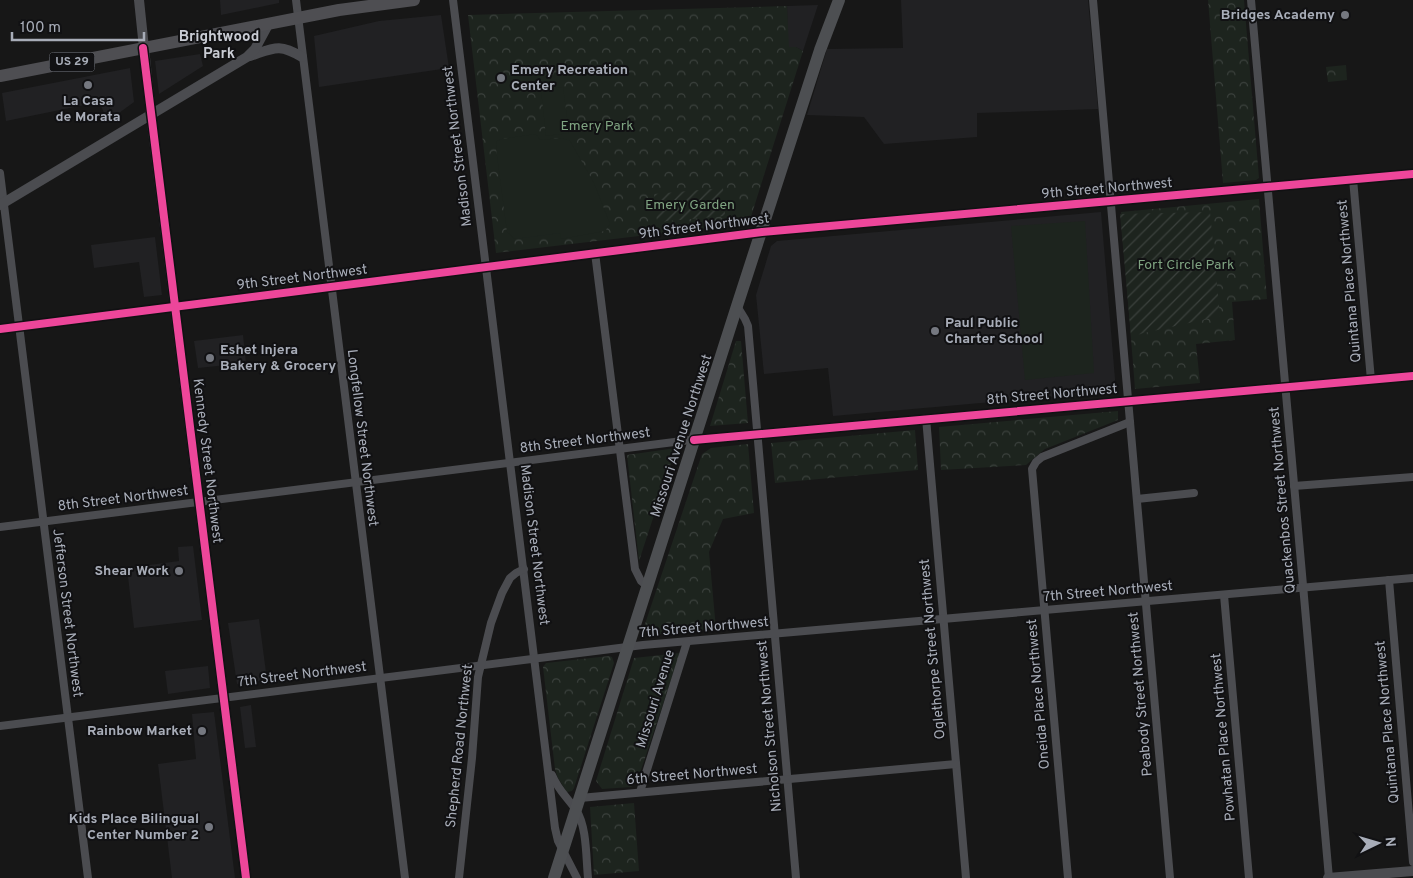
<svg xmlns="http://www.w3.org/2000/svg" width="1413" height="878" font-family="Overpass,sans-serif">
	<defs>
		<pattern id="forest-crowns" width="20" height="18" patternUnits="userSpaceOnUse" patternTransform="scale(1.25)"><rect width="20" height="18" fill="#1d241e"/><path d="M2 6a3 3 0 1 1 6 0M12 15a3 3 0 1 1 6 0" fill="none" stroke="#3b413d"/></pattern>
		<pattern id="garden-furrows" width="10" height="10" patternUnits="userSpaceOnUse" patternTransform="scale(1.25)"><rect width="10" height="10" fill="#1d241e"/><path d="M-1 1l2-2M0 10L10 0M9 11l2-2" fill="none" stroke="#3b413d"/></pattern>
	</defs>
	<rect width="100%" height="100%" fill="#171717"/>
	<!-- built -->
	<g fill="#212123">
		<path d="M220,0H279V3L221,15Z"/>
		<path d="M901,0H1088L1098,109L977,113V137L884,144L864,117L807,115L827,49L903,48Z"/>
		<path d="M818,5L803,51L796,47H788L787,6Z"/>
		<path d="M441,15L449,68L319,87L314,36L379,21Z"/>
		<path d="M200,54L203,66L159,94L155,61Z"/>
		<path d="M130,68L134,102L108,121L99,102L6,121L2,93Z"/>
		<path d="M1101,212L1116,391L833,416L828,368L764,374L756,295L771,246L777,241Z"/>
		<path d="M155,237L162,295L144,297L139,262L94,268L91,245Z"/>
		<path d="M243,335L246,363L198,368L194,341Z"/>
		<path d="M193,546L202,620L134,628L127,568L179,561L178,547Z"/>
		<path d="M259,619L267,680L237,684L228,623Z"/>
		<path d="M208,666L210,688L168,694L165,671Z"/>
		<path d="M251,705L256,747L245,748L240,707Z"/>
		<path d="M214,712L235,878H172L158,764L196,759L192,714Z"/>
	</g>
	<!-- forest -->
	<g fill="url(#forest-crowns)">
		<path d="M1208,0H1244L1259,178L1256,180L1223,183Z"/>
		<path d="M787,6L789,47H796L803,51L749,223L496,253L468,15Z"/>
		<path d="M1346,65L1347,80L1328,82L1326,67Z"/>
		<path d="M1259,199L1267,299L1232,302L1235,340L1196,344L1200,383L1135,389L1121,212Z"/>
		<path d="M736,341H741L748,423L710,426Z"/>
		<path d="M1118,411V420L1045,449L1026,465L941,470L939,427Z"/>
		<path d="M915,430L918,470L775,483L771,443Z"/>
		<path d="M748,444L754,513L723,519L709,552L716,629L648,635L644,627L702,454L711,448Z"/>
		<path d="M676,448L639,561L627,455Z"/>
		<path d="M680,653L637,782L631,787L602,789L596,781L634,658Z"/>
		<path d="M609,656L612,657L614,663L574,788L572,791L567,792L558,778L555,769L543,667L546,663Z"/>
		<path d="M634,803L639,871L594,875L590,807Z"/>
	</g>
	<!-- garden -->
	<g fill="url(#garden-furrows)">
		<path d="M723,188L725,216L657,222L654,194Z"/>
		<path d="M1210,212L1220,316L1131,336L1120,214Z"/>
	</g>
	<!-- pitch -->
	<g fill="#1d241e">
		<path d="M563,87L569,133L546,136L541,90Z"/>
		<path d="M536,134L540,140L561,138L570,141L594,183L610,224L605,231L561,239L560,233L515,239L507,232L496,148L497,141L502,139Z"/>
		<path d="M1085,221L1094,373L1025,380L1011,226Z"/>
	</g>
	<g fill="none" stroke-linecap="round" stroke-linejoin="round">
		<!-- minor -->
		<g stroke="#4b4c50" stroke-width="8">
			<path d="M296,0L405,878"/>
			<path d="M453,0L555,828L558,841L577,878"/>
			<path d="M1093,0L1170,878"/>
			<path d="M1251,0L1329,878"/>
			<path d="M0,173L88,878"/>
			<path d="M1353,179L1371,380"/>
			<path d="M595,253L635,569L641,581L647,586"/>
			<path d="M737,306L745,319L748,326L796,878"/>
			<path d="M0,329L762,232L1413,174"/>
			<path d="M926,418L966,878"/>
			<path d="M1294,486L1413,477"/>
			<path d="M1137,499L1194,493"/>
			<path d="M0,527L706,438L1413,376"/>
			<path d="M1389,580L1413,862"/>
			<path d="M1224,595L1249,878"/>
			<path d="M0,726L643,645L1413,578"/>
			<path d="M552,775C558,790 567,797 576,810C587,826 586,858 588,878"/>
			<path d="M640,792L687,642"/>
			<path d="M580,798L956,764"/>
			<path d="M459,878L472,758L478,677L491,623L502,593L510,578L516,573L524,569"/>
			<path d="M1068,878L1032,469L1036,462L1042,457L1130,422"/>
		</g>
		<!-- tertiary -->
		<g stroke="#4b4c50" stroke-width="10">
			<path d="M139,0L151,115L246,878"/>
			<path d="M250,56C274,48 279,43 302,57"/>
			<path d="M0,205L247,57L255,49L269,23"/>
			<path d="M1328,878L1413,871"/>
		</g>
		<!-- primary -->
		<path stroke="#4d4f52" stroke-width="12" d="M554,878L737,306L820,50L839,0"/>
		<!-- trunk -->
		<path stroke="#4e4e52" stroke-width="12" d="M0,76L339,10L414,0"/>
		<!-- cycleway casing -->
		<g stroke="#111113" stroke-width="11">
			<g id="cycleway">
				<path d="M143,48L246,878"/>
				<path d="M0,329L762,232L1413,174"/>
				<path d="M694,440L1413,376"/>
			</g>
		</g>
		<!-- cycleway -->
		<use href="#cycleway" stroke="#ed469a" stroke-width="8"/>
	</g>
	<!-- markers -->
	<g fill="#757880" stroke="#111113" stroke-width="2">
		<circle cx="1345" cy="15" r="5"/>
		<circle cx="501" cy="78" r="5"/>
		<circle cx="88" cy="85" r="5"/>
		<circle cx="935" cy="331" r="5"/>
		<circle cx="210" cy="358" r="5"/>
		<circle cx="179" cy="571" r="5"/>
		<circle cx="202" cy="731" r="5"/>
		<circle cx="209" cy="827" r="5"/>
	</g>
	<g text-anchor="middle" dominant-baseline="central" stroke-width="4" stroke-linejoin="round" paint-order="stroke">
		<!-- shield labels -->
		<rect fill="#111113" stroke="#7b7e86" stroke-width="1" x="49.5" y="52.5" width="45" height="19" rx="4"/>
		<g font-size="12" font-weight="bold" fill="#a8adb8">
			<text x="72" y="62">US 29</text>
		</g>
		<!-- poi labels -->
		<g font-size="14" font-weight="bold" fill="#a8adb8" stroke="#111113" text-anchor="end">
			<text x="1335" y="15">Bridges Academy</text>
			<text x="511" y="70" text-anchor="start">Emery Recreation<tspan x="511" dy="16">Center</tspan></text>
			<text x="88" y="101" text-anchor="middle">La Casa<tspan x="88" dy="16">de Morata</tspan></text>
			<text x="945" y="323" text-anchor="start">Paul Public<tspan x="945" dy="16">Charter School</tspan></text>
			<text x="220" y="350" text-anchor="start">Eshet Injera<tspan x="220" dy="16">Bakery &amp; Grocery</tspan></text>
			<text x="169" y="571">Shear Work</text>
			<text x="192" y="731">Rainbow Market</text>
			<text x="199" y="819">Kids Place Bilingual<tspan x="199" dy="16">Center Number 2</tspan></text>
		</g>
		<!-- park labels -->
		<g font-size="14" fill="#7fa381" stroke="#111113">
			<text x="597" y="126">Emery Park</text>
			<text x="690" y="205">Emery Garden</text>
			<text x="1186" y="265">Fort Circle Park</text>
		</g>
		<!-- street labels -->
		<g font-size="14" fill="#a8adb8" stroke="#111113">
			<text transform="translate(458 146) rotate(-97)">Madison Street Northwest</text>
			<text transform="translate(1107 189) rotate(-5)">9th Street Northwest</text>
			<text transform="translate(704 227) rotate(-7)">9th Street Northwest</text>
			<text transform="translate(302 278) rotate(-7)">9th Street Northwest</text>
			<text transform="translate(1350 281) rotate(-95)">Quintana Place Northwest</text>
			<text transform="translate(1052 395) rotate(-5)">8th Street Northwest</text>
			<text transform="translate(682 436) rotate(-72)">Missouri Avenue Northwest</text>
			<text transform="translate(362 438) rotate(83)">Longfellow Street Northwest</text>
			<text transform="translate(585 441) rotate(-7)">8th Street Northwest</text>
			<text transform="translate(207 461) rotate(83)">Kennedy Street Northwest</text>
			<text transform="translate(123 499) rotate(-7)">8th Street Northwest</text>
			<text transform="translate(1283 500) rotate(-95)">Quackenbos Street Northwest</text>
			<text transform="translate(534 545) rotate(83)">Madison Street Northwest</text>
			<text transform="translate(1108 592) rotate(-5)">7th Street Northwest</text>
			<text transform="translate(67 613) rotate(83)">Jefferson Street Northwest</text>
			<text transform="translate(704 628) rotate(-5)">7th Street Northwest</text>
			<text transform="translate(933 649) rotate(-95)">Oglethorpe Street Northwest</text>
			<text transform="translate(302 675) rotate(-7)">7th Street Northwest</text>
			<text transform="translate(1039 694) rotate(-95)">Oneida Place Northwest</text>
			<text transform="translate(1141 694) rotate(-95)">Peabody Street Northwest</text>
			<text transform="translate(656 699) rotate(-73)">Missouri Avenue</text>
			<text transform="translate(1388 722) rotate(-95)">Quintana Place Northwest</text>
			<text transform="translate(770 726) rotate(-95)">Nicholson Street Northwest</text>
			<text transform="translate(1224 737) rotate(-95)">Powhatan Place Northwest</text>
			<text transform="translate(460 746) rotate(-84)">Shepherd Road Northwest</text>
			<text transform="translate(692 775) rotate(-5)">6th Street Northwest</text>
		</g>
		<!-- neighbourhood labels -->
		<g font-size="15" font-weight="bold" fill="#c9ccd4" stroke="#111113">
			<text x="219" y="37">Brightwood<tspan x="219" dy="17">Park</tspan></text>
		</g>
	</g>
	<!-- north arrow -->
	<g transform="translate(1378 843) rotate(85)" stroke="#111113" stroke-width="4" paint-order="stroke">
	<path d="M0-4L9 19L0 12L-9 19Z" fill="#a8adb8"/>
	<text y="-8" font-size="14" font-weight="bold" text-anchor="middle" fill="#a8adb8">N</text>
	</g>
	<!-- scale -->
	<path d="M12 32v8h132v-8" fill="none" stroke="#a8adb8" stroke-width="2.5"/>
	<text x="20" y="32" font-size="15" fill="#a8adb8" stroke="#111113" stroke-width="4" paint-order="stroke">100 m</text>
</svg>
